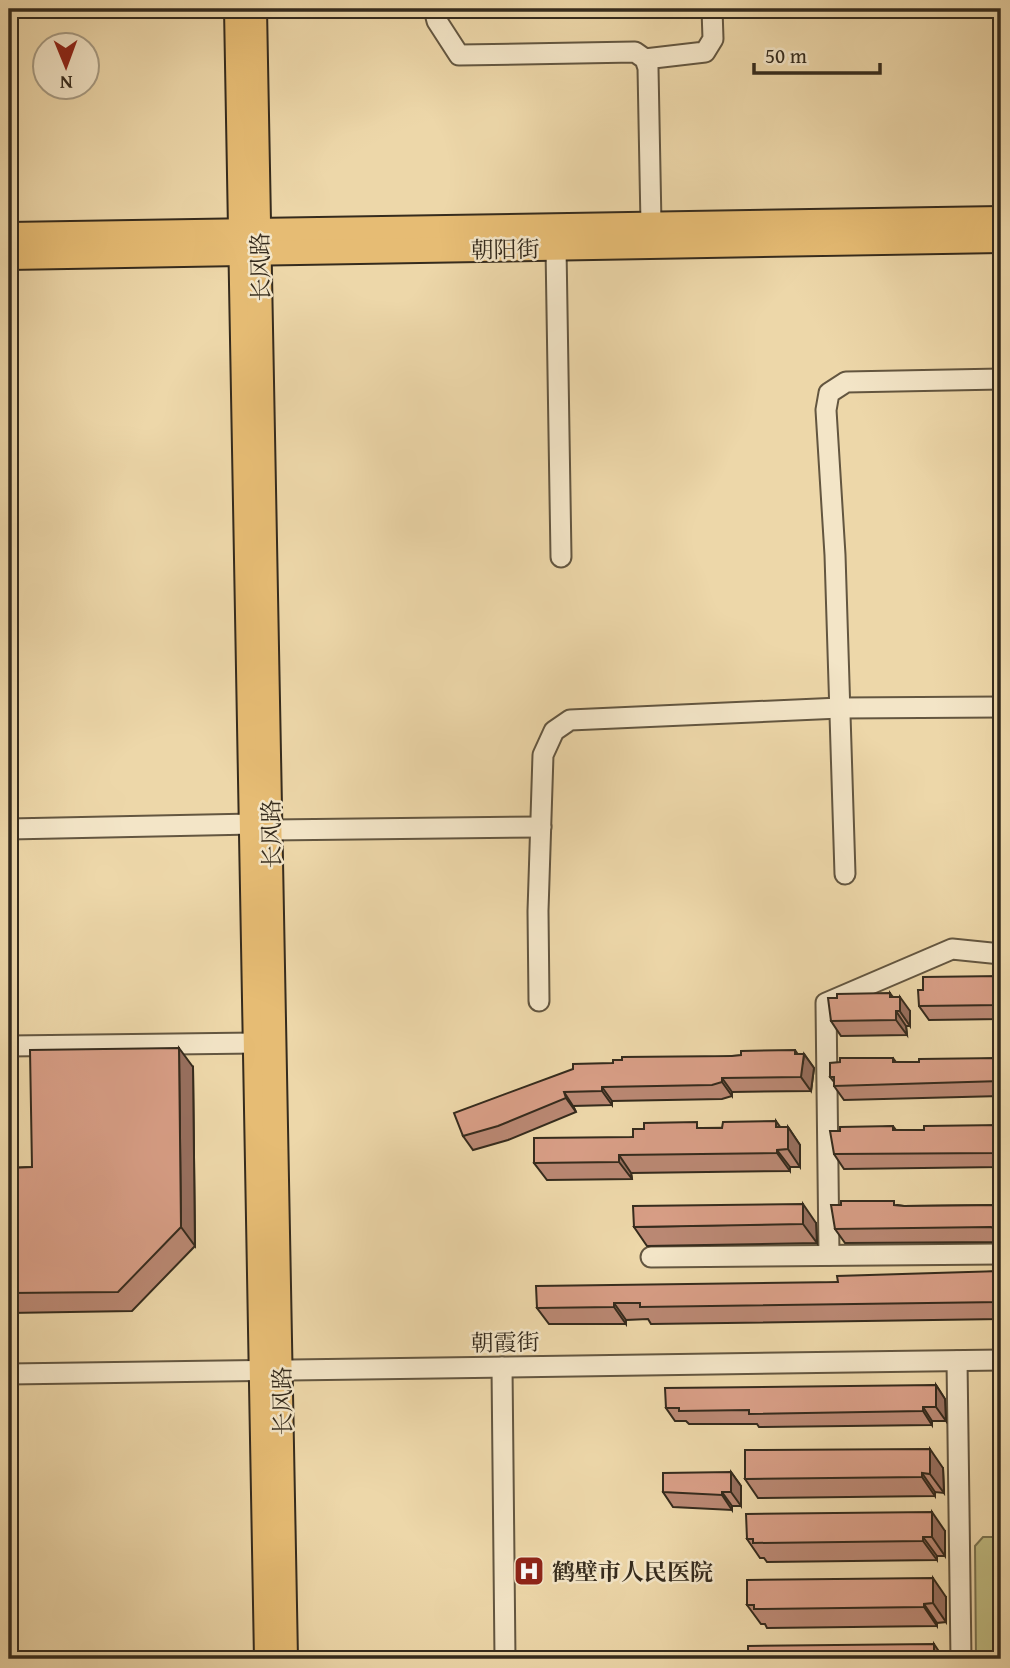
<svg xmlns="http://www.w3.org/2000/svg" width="1010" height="1668" font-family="'Gentium Book Plus','Noto Serif SC',serif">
	<rect width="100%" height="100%" fill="#edd7a9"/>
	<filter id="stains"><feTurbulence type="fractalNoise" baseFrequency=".00286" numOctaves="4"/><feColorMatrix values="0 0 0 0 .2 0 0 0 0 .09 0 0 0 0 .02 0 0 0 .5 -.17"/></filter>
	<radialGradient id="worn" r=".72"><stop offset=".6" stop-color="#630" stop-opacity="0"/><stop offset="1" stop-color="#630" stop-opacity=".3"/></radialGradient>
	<!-- green -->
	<path fill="#c0bc82" stroke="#7a7450" stroke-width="2" d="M983,1537H1001V1659H976L975,1546Z"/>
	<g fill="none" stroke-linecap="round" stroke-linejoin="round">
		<!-- minor casing -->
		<g stroke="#635640" stroke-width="23">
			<g id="minor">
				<path d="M434,9L437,21L459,55L635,52L645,59L648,68L651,224"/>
				<path d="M645,59L705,52L713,39L712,9"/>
				<path d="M556,248L561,557"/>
				<path d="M9,829L253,824"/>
				<path d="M271,830L541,827"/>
				<path d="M845,874L835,555L826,410L829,393L846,382L1001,379"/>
				<path d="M539,1001L538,911L543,755L554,731L570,720L840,708L1001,707"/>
				<path d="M9,1046L258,1043"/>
				<path d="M829,1255L826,1003L952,949L1001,954"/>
				<path d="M651,1257L1001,1254"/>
				<path d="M957,1361L961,1659"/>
				<path d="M502,1367L505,1659"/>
				<path d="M9,1374L1001,1360"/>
			</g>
		</g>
		<!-- major casing -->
		<g stroke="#352b1d" stroke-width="28">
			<g id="major">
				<path d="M237,9L267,1659"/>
				<path d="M254,9L285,1659"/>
				<path d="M9,235L1001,219"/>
				<path d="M9,257L1001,240"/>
			</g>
		</g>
		<!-- minor -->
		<use href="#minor" stroke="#f3e5c7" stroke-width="19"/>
		<!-- major -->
		<use href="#major" stroke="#e6bc74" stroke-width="24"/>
	</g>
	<!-- wall -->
	<g fill="#ba8873" stroke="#352b1d" stroke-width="2">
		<path d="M1001,976V1019L929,1020L919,1006L923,990Z"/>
		<path d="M893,997L910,1011V1026H906L907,1035L841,1036L831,1021Z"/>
		<path d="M804,1054L814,1068L811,1091L732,1092V1096L722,1099L612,1101V1105L573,1106L576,1112L508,1140L473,1150L463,1136L613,1063L732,1056Z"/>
		<path d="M893,1058L896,1062H919L1001,1058V1096L844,1100L834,1086V1082L830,1077Z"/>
		<path d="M193,1067L195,1246L132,1311L9,1313V1168L32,1167Z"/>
		<path d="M1001,1125V1167L844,1169L834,1154L840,1131L893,1126L896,1130H924Z"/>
		<path d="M788,1127L800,1145V1167H790V1171L631,1173L632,1179L547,1180L534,1163L633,1137L702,1128Z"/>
		<path d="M897,1205L904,1206L1001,1205V1242L845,1243L835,1229Z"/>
		<path d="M816,1223L817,1243L647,1246L634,1227Z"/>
		<path d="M1001,1271V1319L651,1324L648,1319L626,1320V1324H549L537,1308L838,1282Z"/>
		<path d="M936,1385L945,1399L946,1421H932V1425L759,1427L757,1424H689L686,1421H675L666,1408Z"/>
		<path d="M943,1468L944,1493L935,1492V1496L758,1498L745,1479Z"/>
		<path d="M731,1472L741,1486V1506H732V1510L673,1507L663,1492Z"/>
		<path d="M945,1531V1556H937V1560L767,1562L764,1558H760L747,1539Z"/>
		<path d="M946,1597V1622L937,1623V1626L767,1628L765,1624H761L747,1605Z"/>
	</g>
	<!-- shaded-wall -->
	<g fill="#976f5e" stroke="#352b1d" stroke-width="2">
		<path d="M890,993L900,1007V997L910,1011V1026L890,997Z"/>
		<path d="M896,1011L906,1026L907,1035L896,1020Z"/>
		<path d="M179,1048L193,1067L195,1246L181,1227Z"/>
		<path d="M795,1050L803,1062L804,1054L814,1068L811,1091L801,1077Z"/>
		<path d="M722,1078L732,1092V1096L722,1082Z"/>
		<path d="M602,1087L612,1101V1105L602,1091Z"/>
		<path d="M564,1092L573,1106L576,1112L566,1098Z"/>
		<path d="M776,1121L788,1138V1127L800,1145V1167L788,1149L776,1127Z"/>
		<path d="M777,1150L790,1167V1171L777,1153Z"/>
		<path d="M619,1155L631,1173L632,1179L619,1162Z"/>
		<path d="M803,1204L816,1223L817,1243L803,1224Z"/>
		<path d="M614,1303L626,1320V1324L614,1307Z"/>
		<path d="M936,1385L945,1399L946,1421L936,1407Z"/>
		<path d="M923,1407L932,1421V1425L923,1411Z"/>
		<path d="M930,1449L943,1468L944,1493L930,1474Z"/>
		<path d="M731,1472L741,1486V1506L731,1492Z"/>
		<path d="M922,1473L935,1492V1496L922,1477Z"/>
		<path d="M722,1492L732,1506V1510L722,1495Z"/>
		<path d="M932,1512L945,1531V1556L932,1537Z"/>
		<path d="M923,1537L937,1556V1560L923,1541Z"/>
		<path d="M933,1578L946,1597V1622L933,1603Z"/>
		<path d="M924,1604L937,1623V1626L924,1607Z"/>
		<path d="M934,1644L944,1659H934Z"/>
	</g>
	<!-- building -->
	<g fill="#d89e86" stroke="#352b1d" stroke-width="2">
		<path d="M1001,976V1005L919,1006L918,990H923V977Z"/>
		<path d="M890,993V997H900V1011H896V1020L831,1021L828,998H837V994Z"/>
		<path d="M179,1048L181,1227L118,1292L9,1293V1168L32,1167L30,1050Z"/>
		<path d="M795,1050V1054H804L801,1077L722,1078V1082L712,1085L602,1087V1091L564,1092L566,1098L498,1126L463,1136L454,1113L573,1069V1064L613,1063V1060H622V1057L732,1056L741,1055V1051Z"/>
		<path d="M840,1058H893V1062H919V1059L1001,1058V1081L834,1086V1077H830V1063L840,1062Z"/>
		<path d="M776,1121V1127H788V1149L777,1150V1153L619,1155V1162L534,1163V1138L633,1137V1129H644V1123L697,1122V1128H722L723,1122Z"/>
		<path d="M1001,1125V1153L834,1154L830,1131H840V1127L893,1126V1130H924V1126Z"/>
		<path d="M841,1201H894V1205L904,1206L1001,1205V1232L991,1227L835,1229L831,1205H841Z"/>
		<path d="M803,1204V1224L634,1227L633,1206Z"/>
		<path d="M1001,1271V1302L640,1307V1303H614V1307L537,1308L536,1286L838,1282L837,1276Z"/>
		<path d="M936,1385V1407H923V1411L749,1414V1410L679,1411V1408H666L665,1388Z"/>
		<path d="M930,1449V1474L922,1473V1477L745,1479V1450Z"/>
		<rect x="997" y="1459" width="4" height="21"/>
		<path d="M731,1472V1492H722V1495L663,1492V1473Z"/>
		<path d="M932,1512V1537H923V1541L753,1543V1539H747L746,1514Z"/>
		<path d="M933,1578V1603L924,1604V1607L754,1609V1605H747V1580Z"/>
		<path d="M934,1644V1659H748V1646Z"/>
	</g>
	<!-- icons -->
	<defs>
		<g id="hospital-square" transform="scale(1.575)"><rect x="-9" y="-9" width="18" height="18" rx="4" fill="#8f2418" stroke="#f3e5c7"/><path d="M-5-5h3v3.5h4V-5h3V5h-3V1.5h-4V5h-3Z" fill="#fff"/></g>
	</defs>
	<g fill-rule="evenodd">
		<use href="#hospital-square" x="529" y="1571"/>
	</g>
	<g text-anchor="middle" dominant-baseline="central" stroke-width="5" stroke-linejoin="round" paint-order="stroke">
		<!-- street labels -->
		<g font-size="23" fill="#352b1d" stroke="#f3e5c7">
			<text transform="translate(505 249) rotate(-1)">朝阳街</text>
			<text transform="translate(260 267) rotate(-91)">长风路</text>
			<text transform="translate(271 834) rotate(-91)">长风路</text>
			<text transform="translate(505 1342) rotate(-1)">朝霞街</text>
			<text transform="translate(282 1401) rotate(-91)">长风路</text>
		</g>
		<!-- poi labels -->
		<g font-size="23" font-weight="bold" fill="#352b1d" stroke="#f3e5c7" text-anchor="start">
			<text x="552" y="1571">鹤壁市人民医院</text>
		</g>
	</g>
	<!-- margin -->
	<rect width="1010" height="1668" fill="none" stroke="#edd7a9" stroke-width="35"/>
	<rect x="10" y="10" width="989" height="1647" fill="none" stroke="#352b1d" stroke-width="3.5"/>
	<rect x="18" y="18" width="975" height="1633" fill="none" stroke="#352b1d" stroke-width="2"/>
	<!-- north arrow -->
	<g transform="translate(66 66) rotate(179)"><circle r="33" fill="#f3e5c7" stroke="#a79b83" stroke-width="2"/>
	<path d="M0-5L12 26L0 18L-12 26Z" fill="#8f2418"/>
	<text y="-10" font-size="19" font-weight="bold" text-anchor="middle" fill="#352b1d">N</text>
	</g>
	<!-- scale -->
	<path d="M754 63v10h126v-10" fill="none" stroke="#352b1d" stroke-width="3.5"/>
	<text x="765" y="63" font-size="21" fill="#352b1d" stroke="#f3e5c7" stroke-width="5" paint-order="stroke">50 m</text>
	<rect width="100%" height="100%" filter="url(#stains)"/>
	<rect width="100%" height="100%" fill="url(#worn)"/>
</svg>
